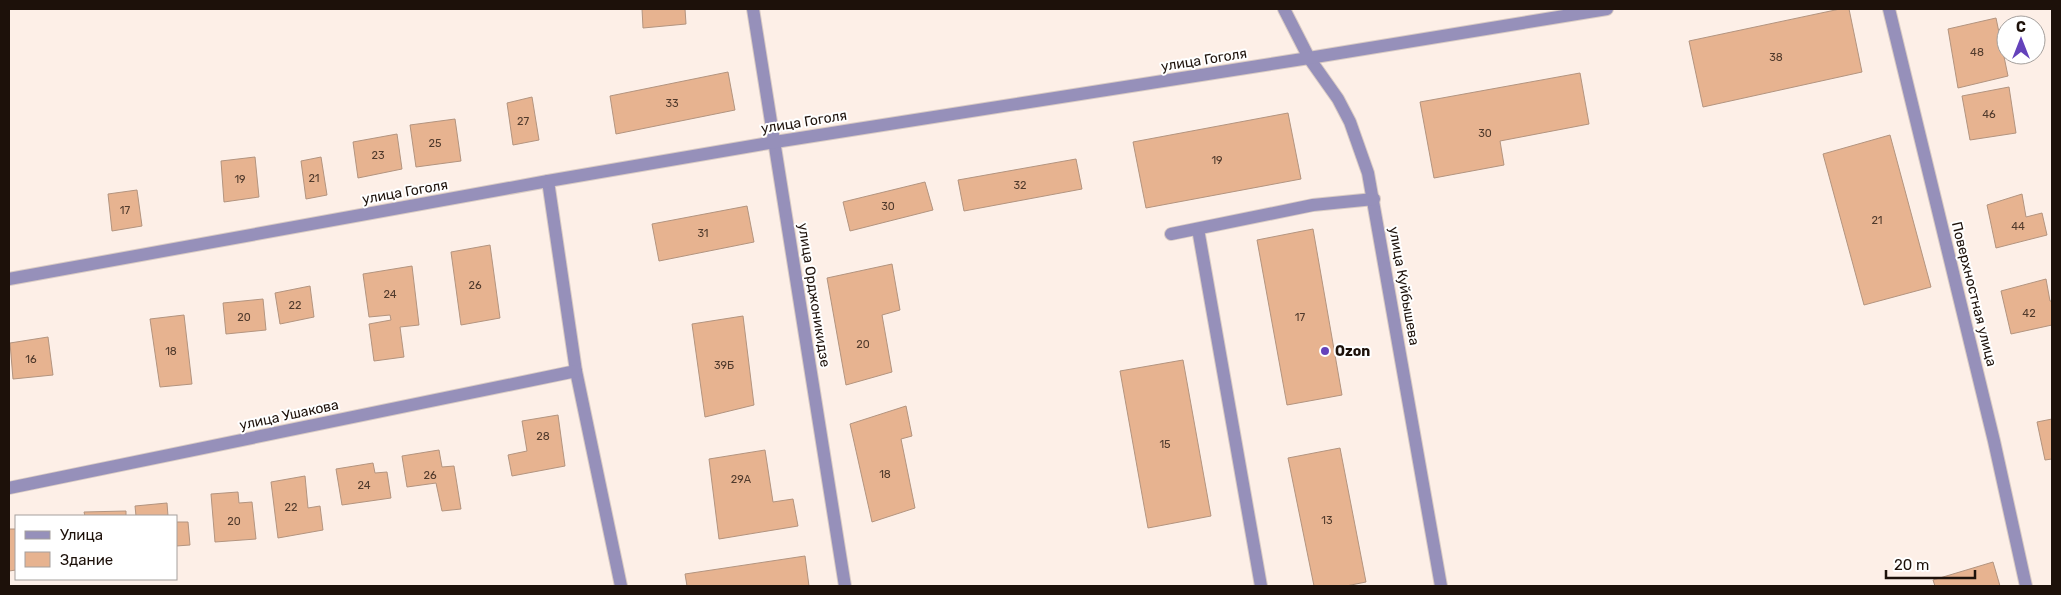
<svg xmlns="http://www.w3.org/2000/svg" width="2061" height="595" font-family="Rubik,sans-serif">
	<rect width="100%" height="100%" fill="#fdefe7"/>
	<!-- building -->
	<g fill="#e7b390" stroke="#b3947f">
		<path d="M642,9H685L686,24L643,28Z"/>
		<path d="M1840,9H1849L1862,72L1703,107L1689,41Z"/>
		<path d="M1996,18L2008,76L1958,88L1948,29Z"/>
		<path d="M728,72L735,110L616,134L610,96Z"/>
		<path d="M1580,73L1589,124L1500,141L1504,165L1434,178L1420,102Z"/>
		<path d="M2009,87L2016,133L1970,140L1962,96Z"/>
		<path d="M532,97L539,140L513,145L507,103Z"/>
		<path d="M1288,113L1301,179L1146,208L1133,142Z"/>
		<path d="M455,119L461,161L416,167L410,125Z"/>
		<path d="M397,134L402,169L358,178L353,142Z"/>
		<path d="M1890,135L1931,287L1864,305L1823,154Z"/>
		<path d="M255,157L259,197L224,202L221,161Z"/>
		<path d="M321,157L327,195L306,199L301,161Z"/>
		<path d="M1076,159L1082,189L964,211L958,180Z"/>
		<path d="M925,182L933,210L850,231L843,202Z"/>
		<path d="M137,190L142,226L112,231L108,194Z"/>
		<path d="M2022,194L2026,217L2042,213L2047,235L1996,248L1987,205Z"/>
		<path d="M747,206L754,242L659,261L652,224Z"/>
		<path d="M1313,229L1342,395L1287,405L1257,240Z"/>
		<path d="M490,245L500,318L461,325L451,252Z"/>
		<path d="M892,264L900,310L882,315L892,372L846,385L827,278Z"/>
		<path d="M412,266L419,325L400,327L404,357L374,361L369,324L391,320L390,315L369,317L363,274Z"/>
		<path d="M2046,279L2050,301H2052V325L2011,334L2001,291Z"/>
		<path d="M310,286L314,317L280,324L275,293Z"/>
		<path d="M263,299L266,330L226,334L223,303Z"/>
		<path d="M184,315L192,384L160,387L150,319Z"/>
		<path d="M743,316L754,405L705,417L692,324Z"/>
		<path d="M48,337L53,375L13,379L10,343Z"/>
		<path d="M1183,360L1211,516L1148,528L1120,371Z"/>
		<path d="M906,406L912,436L901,439L915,508L872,522L850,424Z"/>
		<path d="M558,415L565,466L512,476L508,455L527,451L522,421Z"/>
		<path d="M2052,419V459L2045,460L2037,422Z"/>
		<path d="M1340,448L1366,582L1346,586H1314L1288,458Z"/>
		<path d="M439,450L442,467L454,466L461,509L442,511L436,483L407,487L402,456Z"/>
		<path d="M765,450L773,502L793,499L798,526L719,539L709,459Z"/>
		<path d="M373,463L375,473L387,472L391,498L342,505L336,469Z"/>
		<path d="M305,476L308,508L320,506L323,530L278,538L271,482Z"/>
		<path d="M238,492L239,503L252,502L256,539L215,542L211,494Z"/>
		<path d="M167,503L168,516H136L135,506Z"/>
		<path d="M126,511V516H85L84,512Z"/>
		<path d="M176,522H188L190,545L176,546Z"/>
		<path d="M9,529H16V570L9,571Z"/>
		<path d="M805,556L809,586H687L685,574Z"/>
		<path d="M1993,562L2000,586H1935L1933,580Z"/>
	</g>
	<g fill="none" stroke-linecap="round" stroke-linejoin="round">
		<!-- minor casing -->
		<g stroke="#d9cbc4" stroke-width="14">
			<g id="minor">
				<path d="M753,9L845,586"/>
				<path d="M1284,9L1309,58L1338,99L1350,122L1368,173L1441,586"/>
				<path d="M1889,9L1994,441L2026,586"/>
				<path d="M548,181L576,371L621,586"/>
				<path d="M1198,229L1261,586"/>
				<path d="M1171,234L1313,205L1374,199"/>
				<path d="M9,279L548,181L775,142L1309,58L1607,9"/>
				<path d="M9,488L576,371"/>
			</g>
		</g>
		<!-- minor -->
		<use href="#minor" stroke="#9690ba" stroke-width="12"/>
	</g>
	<!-- markers -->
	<circle fill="#6442bb" stroke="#fff" stroke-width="2" cx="1325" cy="351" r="5"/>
	<g text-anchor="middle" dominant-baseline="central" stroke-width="4" stroke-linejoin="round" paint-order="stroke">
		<!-- number labels -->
		<g font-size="11" fill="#503a2c">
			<text x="1977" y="52">48</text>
			<text x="1776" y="57">38</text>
			<text x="672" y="103">33</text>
			<text x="1989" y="114">46</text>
			<text x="523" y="121">27</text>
			<text x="1485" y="133">30</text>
			<text x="435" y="143">25</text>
			<text x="378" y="155">23</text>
			<text x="1217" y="160">19</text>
			<text x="314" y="178">21</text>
			<text x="240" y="179">19</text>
			<text x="1020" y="185">32</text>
			<text x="888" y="206">30</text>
			<text x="125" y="210">17</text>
			<text x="1877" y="220">21</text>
			<text x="2018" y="226">44</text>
			<text x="703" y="233">31</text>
			<text x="475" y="285">26</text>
			<text x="390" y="294">24</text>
			<text x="295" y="305">22</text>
			<text x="2029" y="313">42</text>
			<text x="244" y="317">20</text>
			<text x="1300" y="317">17</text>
			<text x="863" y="344">20</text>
			<text x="171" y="351">18</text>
			<text x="31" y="359">16</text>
			<text x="724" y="365">39Б</text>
			<text x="543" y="436">28</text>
			<text x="1165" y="444">15</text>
			<text x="885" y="474">18</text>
			<text x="430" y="475">26</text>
			<text x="741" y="479">29А</text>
			<text x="364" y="485">24</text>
			<text x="291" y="507">22</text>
			<text x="1327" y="520">13</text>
			<text x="234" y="521">20</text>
		</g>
		<!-- street labels -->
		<g font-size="14" fill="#1d110a" stroke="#fff">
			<text transform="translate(1204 60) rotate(-9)">улица Гоголя</text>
			<text transform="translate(804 122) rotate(-9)">улица Гоголя</text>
			<text transform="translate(405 192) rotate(-10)">улица Гоголя</text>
			<text transform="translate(1404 286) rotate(80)">улица Куйбышева</text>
			<text transform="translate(1974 294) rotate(76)">Поверхностная улица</text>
			<text transform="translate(814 295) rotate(81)">улица Орджоникидзе</text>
			<text transform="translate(289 415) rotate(-12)">улица Ушакова</text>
		</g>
		<!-- poi labels -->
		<g font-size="14" font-weight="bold" fill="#1d110a" stroke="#fff" text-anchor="start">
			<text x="1335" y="351">Ozon</text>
		</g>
	</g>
	<!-- border -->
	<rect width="2061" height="595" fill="none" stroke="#1d110a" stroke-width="20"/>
	<!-- legend -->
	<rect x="15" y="515" width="162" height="65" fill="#ffffff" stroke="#a5a09d"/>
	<rect x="25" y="531" width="25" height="8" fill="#9690ba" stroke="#a5a09d"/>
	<text x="60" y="540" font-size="15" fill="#1d110a">Улица</text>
	<rect x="25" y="552" width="25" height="15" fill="#e7b390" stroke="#a5a09d"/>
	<text x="60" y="565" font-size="15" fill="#1d110a">Здание</text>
	<!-- north arrow -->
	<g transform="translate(2021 40)"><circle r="24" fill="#ffffff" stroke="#a5a09d"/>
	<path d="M0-4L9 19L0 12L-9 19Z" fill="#6442bb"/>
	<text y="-8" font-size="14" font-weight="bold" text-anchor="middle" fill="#1d110a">С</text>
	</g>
	<!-- scale -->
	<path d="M1886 570v8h89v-8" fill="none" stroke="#1d110a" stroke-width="2.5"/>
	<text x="1894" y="570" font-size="15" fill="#1d110a" stroke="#ffffff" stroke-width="4" paint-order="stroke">20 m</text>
</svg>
